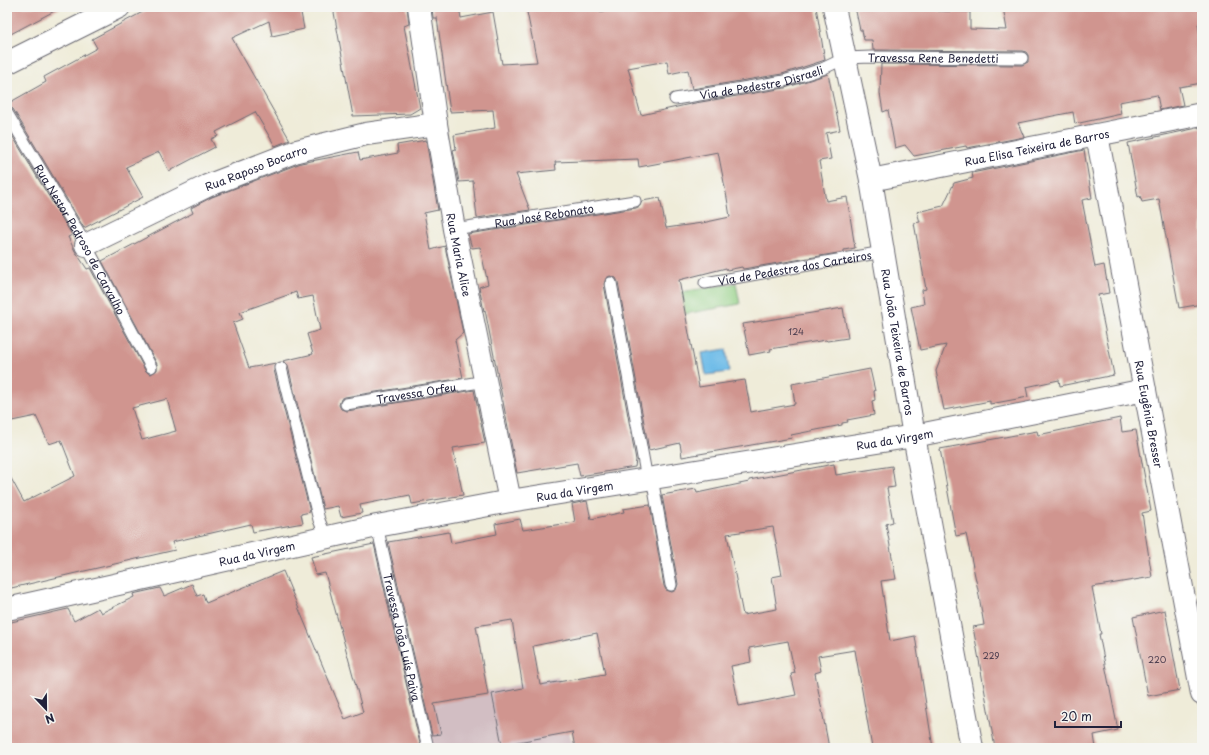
<svg xmlns="http://www.w3.org/2000/svg" width="1209" height="755" font-family="'Playpen Sans',sans-serif">
	<rect width="100%" height="100%" fill="#f6f6f2"/>
	<filter id="ink" filterUnits="userSpaceOnUse"><feTurbulence type="fractalNoise" baseFrequency=".025" numOctaves="2"/><feDisplacementMap in="SourceGraphic" scale="8" xChannelSelector="R" yChannelSelector="G"/><feConvolveMatrix kernelMatrix="1 2 1 2 8 2 1 2 1" color-interpolation-filters="sRGB"/></filter>
	<filter id="wash" filterUnits="userSpaceOnUse"><feTurbulence type="fractalNoise" baseFrequency=".012" numOctaves="4" result="noise"/><feDisplacementMap in="SourceGraphic" scale="16" xChannelSelector="R" yChannelSelector="G"/><feGaussianBlur stdDeviation="0.9" result="paint"/><feColorMatrix in="noise" values="0 0 0 0 0 0 0 0 0 0 0 0 0 0 0 0 0 1.4 0 .05"/><feComposite in="paint" operator="in"/></filter>
	<g filter="url(#wash)">
		<rect width="100%" height="100%" fill="#efecd9"/>
		<!-- industrial -->
		<path fill="#d2bec3" d="M558,677L573,748H432L422,703Z"/>
		<!-- green -->
		<path fill="#93d085" stroke="#5a7960" d="M736,283L740,304L685,314L681,292Z"/>
		<!-- water -->
		<path fill="#6ebce8" stroke="#486f92" d="M726,349L729,372L706,375L702,353Z"/>
		<g id="blocks">
			<!-- building -->
			<g fill="#d0958f" fill-rule="evenodd">
				<path d="M7,7H62L7,36Z"/>
				<path d="M152,7H300L304,29L272,36L269,21L232,38L290,140L275,146L255,112L216,132L218,136L211,139L215,147L169,171L159,152L126,167L143,197L84,228L13,109L7,106V104L46,82L44,77L97,48L92,39Z"/>
				<path d="M333,7H407L409,24L404,26L420,108L410,114L353,116Z"/>
				<path d="M432,7H459L461,18L493,12L502,64L537,62L526,7H599L600,12L622,7H816L825,60L819,62L782,74L692,89L688,70L669,74L667,61L628,68L641,115L695,103L785,88L828,74L840,130L826,133L831,159L819,161L826,201L847,197L855,248L844,250V252L743,269L742,267L727,270L726,268L679,280L699,387L745,380L751,412L756,411L795,404L792,384L870,369L875,391H874L875,400L872,401L874,415L847,420L848,422L842,423V425L791,435L792,438L682,457L680,443L649,450L618,282L616,278L610,276L606,278L604,284L636,460L635,467L580,476L577,463L517,473L485,310L484,311L479,287L488,284L480,247L472,248L468,234L636,208L640,206L642,201L660,198L666,228L702,223L730,217L727,198L718,152L639,167L638,159L555,162L556,170L516,174L530,210L477,218L473,181L459,182L453,150L456,149L454,135L495,128L493,110L450,112L437,18H433Z"/>
				<path d="M855,7H937L938,11L970,12V29L1007,30L1003,7H1202V23L1198,24L1202,48V83L1179,87L1183,105L1160,110L1157,95L1119,102L1121,114L1075,124L1073,112L1018,123L1024,137L967,148L966,146L914,156L905,145L895,148L888,110L883,112L880,93L881,64L1022,65L1028,62V55L1026,52L1022,51L873,50L872,40H864L862,30H860Z"/>
				<path d="M7,127L72,235L68,237L75,251L87,269L90,268L145,370L148,373L151,374L157,370V364L102,261L193,213L191,208L212,197L301,163L358,152L360,160L398,153L397,145L426,140L438,210L424,213L431,250L445,246L463,333L455,340L463,378L345,397L341,399L339,405L341,409L347,411L474,390L485,443L453,448L463,495L412,504L410,495L360,505L362,513L341,517L338,506L323,509L288,366L283,361L313,354L307,334L320,330L313,296L298,299L296,292L240,312L243,319L233,323L249,368L276,363L274,366V370L310,512L301,514L303,523L253,532L251,524L172,542L175,550L7,589V471L24,502L75,476L61,440L49,444L36,416L7,422ZM167,399L176,431L142,440L132,408Z"/>
				<path d="M1202,127V304L1179,308L1159,199L1142,202L1140,196L1138,197L1128,143Z"/>
				<path d="M1084,150L1092,198L1082,200L1095,267L1104,265L1109,293L1098,295L1114,375L1060,386L1059,380L1026,387L1028,397L990,404V401L944,410L936,371L946,345L920,350L911,307L924,304L922,290L926,289L914,223L920,222L917,212L943,206L954,183L973,178L972,173Z"/>
				<path d="M843,308L848,338L827,341L826,340L770,349L771,351L749,355L743,324Z"/>
				<path d="M1120,418L1122,432L1136,430L1151,511L1142,513L1152,577L1092,587L1101,634H1099L1118,730L1094,735L1096,748H995L973,627L984,625L978,590L966,534L956,536L940,449L1037,431L1038,435Z"/>
				<path d="M834,464L836,475L892,466L895,487L887,488L893,522L886,524L896,579L881,581L890,641L915,636L933,748H872L855,650L818,656L821,671L815,673L829,748H575L572,732L502,745L492,694L523,688L512,620L476,626L488,695L434,704L441,734L432,735L388,542L449,532L451,543L497,534L495,524L520,519L523,530L575,522L572,504L587,501L591,519L624,512L623,509L650,505L664,586L666,590L672,592L676,590L678,584L662,495L696,489L697,493L749,482V480ZM773,527L782,575L772,577L777,609L743,615L727,534ZM597,633L605,674L540,685L533,646ZM788,641L795,673L791,674L796,695L739,706L731,666L751,662L749,648Z"/>
				<path d="M374,544L421,748H7V623L68,609L74,621L98,608L101,613L134,597L133,594L160,588L164,596L192,584L197,596L203,594L206,603L283,571L345,719L363,712L325,573L316,575L311,557Z"/>
				<path d="M1165,610L1180,690L1148,696L1133,617Z"/>
			</g>
		</g>
	</g>
	<g filter="url(#ink)">
		<use href="#blocks" fill-opacity="0" stroke="#6a6972" stroke-width="1"/>
		<g fill="none" stroke-linecap="round" stroke-linejoin="round">
			<!-- lane casing -->
			<g stroke="#6a6972" stroke-width="13">
				<g id="lane">
					<path id="s1" d="M675,99L784,81L822,69L845,58L871,57L1022,58"/>
					<path id="s2" d="M7,113L86,245L151,367"/>
					<path id="s3" d="M454,229L635,201"/>
					<path d="M611,283L647,479"/>
					<path id="s4" d="M705,283L883,252"/>
					<path d="M281,368L319,520L326,537"/>
					<path id="s5" d="M346,404L486,381"/>
					<path d="M652,478L671,585"/>
					<path id="s6" d="M377,526L428,748"/>
				</g>
			</g>
			<!-- street casing -->
			<g stroke="#6a6972" stroke-width="24">
				<g id="street">
					<path id="s7" d="M419,7L436,124L454,229L510,501"/>
					<path id="s8" d="M834,7L871,180L914,436L972,748"/>
					<path d="M7,63L119,7"/>
					<path id="s9" d="M1097,135L1202,694"/>
					<path id="s10" d="M871,180L1202,114"/>
					<path id="s11" d="M86,245L207,186L297,151L366,134L436,124"/>
					<path id="s12" d="M7,609L377,526L510,501L914,436L1145,390"/>
				</g>
			</g>
			<!-- lane -->
			<use href="#lane" stroke="#fff" stroke-width="11"/>
			<!-- street -->
			<use href="#street" stroke="#fff" stroke-width="22"/>
		</g>
	</g>
	<g text-anchor="middle" dominant-baseline="central" stroke-width="4" stroke-linejoin="round" paint-order="stroke">
		<!-- number labels -->
		<g font-size="9" fill="#4e3f50">
			<text x="796" y="331">124</text>
			<text x="991" y="655">229</text>
			<text x="1157" y="659">220</text>
		</g>
		<!-- street labels -->
		<g font-size="11" fill="#22223b" stroke="#f6f6f2">
			<text stroke="none"><textPath href="#s1" startOffset="264">Travessa Rene Benedetti</textPath></text>
			<text stroke="none"><textPath href="#s1" startOffset="88">Via de Pedestre Disraeli</textPath></text>
			<text stroke="none"><textPath href="#s10" startOffset="169">Rua Elisa Teixeira de Barros</textPath></text>
			<text stroke="none"><textPath href="#s11" startOffset="187">Rua Raposo Bocarro</textPath></text>
			<text stroke="none"><textPath href="#s3" startOffset="91">Rua José Rebonato</textPath></text>
			<text stroke="none"><textPath href="#s2" startOffset="146">Rua Nestor Pedroso de Carvalho</textPath></text>
			<text stroke="none"><textPath href="#s7" startOffset="251">Rua Maria Alice</textPath></text>
			<text stroke="none"><textPath href="#s4" startOffset="91">Via de Pedestre dos Carteiros</textPath></text>
			<text stroke="none"><textPath href="#s8" startOffset="341">Rua João Teixeira de Barros</textPath></text>
			<text stroke="none"><textPath href="#s5" startOffset="71">Travessa Orfeu</textPath></text>
			<text stroke="none"><textPath href="#s9" startOffset="284">Rua Eugênia Bresser</textPath></text>
			<text stroke="none"><textPath href="#s12" startOffset="904">Rua da Virgem</textPath></text>
			<text stroke="none"><textPath href="#s12" startOffset="580">Rua da Virgem</textPath></text>
			<text stroke="none"><textPath href="#s12" startOffset="256">Rua da Virgem</textPath></text>
			<text stroke="none"><textPath href="#s6" startOffset="114">Travessa João Luís Paiva</textPath></text>
		</g>
	</g>
	<!-- margin -->
	<rect width="1209" height="755" fill="none" stroke="#f6f6f2" stroke-width="24"/>
	<!-- north arrow -->
	<g transform="translate(46 709) rotate(158)" stroke="#f6f6f2" stroke-width="3" paint-order="stroke">
	<path d="M0-3L7 15L0 10L-7 15Z" fill="#22223b"/>
	<text y="-6" font-size="11" font-weight="bold" text-anchor="middle" fill="#22223b">N</text>
	</g>
	<!-- scale -->
	<path d="M1055 721v6h66v-6" fill="none" stroke="#22223b" stroke-width="2"/>
	<text x="1061" y="721" font-size="12" fill="#22223b" stroke="#f6f6f2" stroke-width="3" paint-order="stroke">20 m</text>
</svg>
